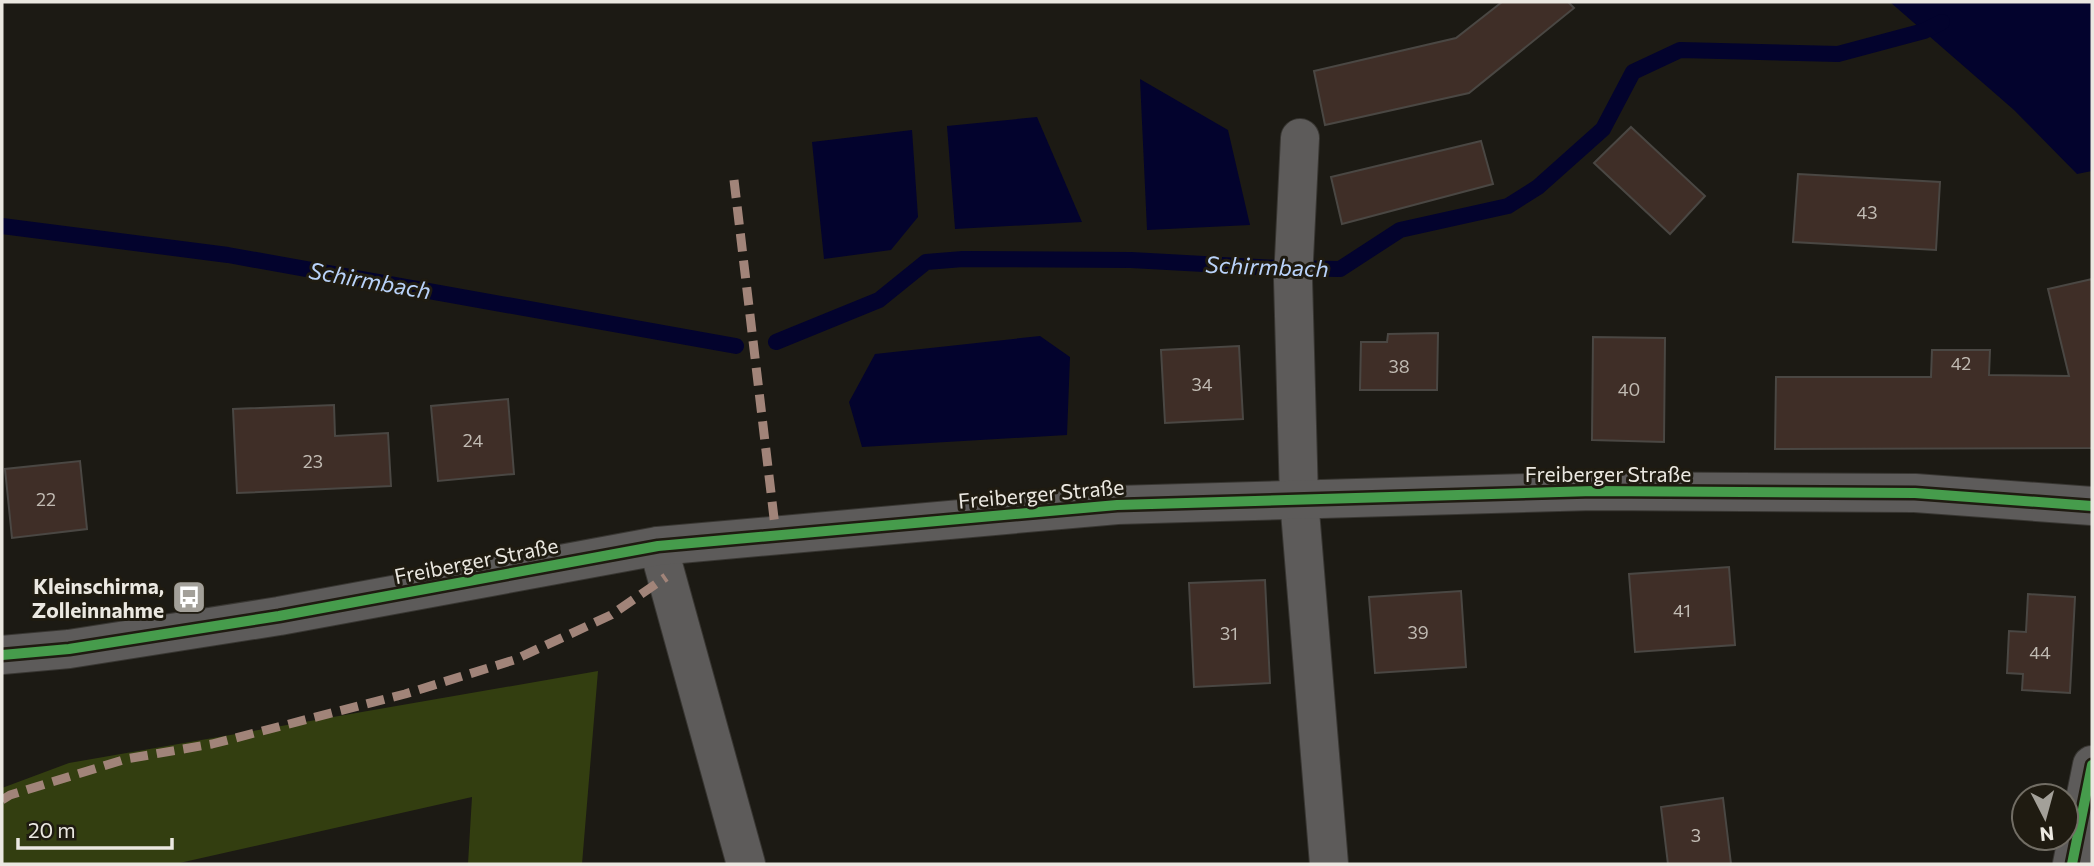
<svg xmlns="http://www.w3.org/2000/svg" width="2094" height="866" font-family="Commissioner,sans-serif">
	<rect width="100%" height="100%" fill="#1c1a14"/>
	<!-- green -->
	<path fill="#333e10" d="M598,671L582,864H468L472,797L175,864H2V788L69,763Z"/>
	<!-- water -->
	<g fill="#03032d">
		<path d="M1890,2H2092V171L2077,174L2014,110Z"/>
		<path d="M1140,79L1228,130L1250,225L1147,230Z"/>
		<path d="M1037,117L1082,222L955,229L947,126Z"/>
		<path d="M912,130L918,217L891,250L824,259L812,142Z"/>
		<path d="M1040,336L1070,357L1067,435L862,447L849,402L875,354Z"/>
	</g>
	<g fill="none" stroke-linecap="round" stroke-linejoin="round">
		<!-- stream -->
		<g stroke="#03032d" stroke-width="16">
			<path d="M2,226L228,255L736,346"/>
			<path d="M776,342L879,300L926,262L963,259L1131,260L1277,268L1340,269L1400,230L1508,206L1538,187L1603,129L1633,72L1680,50L1838,54L1924,31L1942,22"/>
		</g>
	</g>
	<!-- building -->
	<g fill="#3f2e27" stroke="#4a4743" stroke-width="2">
		<path d="M1502,2H1568L1574,8L1469,93L1325,125L1314,71L1456,38Z"/>
		<path d="M1631,127L1705,196L1670,234L1594,163Z"/>
		<path d="M1481,141L1493,184L1342,224L1331,177Z"/>
		<path d="M1798,174L1940,182L1936,250L1793,242Z"/>
		<path d="M2092,279V448L1775,449L1776,377H1931L1932,350H1990L1989,375L2069,376L2048,289Z"/>
		<path d="M1438,333L1437,390H1360L1361,342H1387L1388,334Z"/>
		<path d="M1593,337L1665,338L1664,442L1592,440Z"/>
		<path d="M1239,346L1243,419L1165,423L1161,350Z"/>
		<path d="M508,399L514,474L438,481L431,406Z"/>
		<path d="M334,405L335,436L388,433L391,486L237,493L233,409Z"/>
		<path d="M80,461L87,529L12,538L5,469Z"/>
		<path d="M1729,567L1735,645L1635,652L1629,574Z"/>
		<path d="M1265,580L1270,683L1194,687L1189,583Z"/>
		<path d="M1461,591L1466,667L1375,673L1369,597Z"/>
		<path d="M2028,594L2075,597L2070,693L2022,690L2023,674L2007,673L2009,631L2026,632Z"/>
		<path d="M1723,798L1731,864H1668L1661,807Z"/>
	</g>
	<g fill="none" stroke-linecap="round" stroke-linejoin="round">
		<!-- minor casing -->
		<g stroke="#383632" stroke-width="40">
			<g id="minor">
				<path d="M1300,138L1293,279L1299,499L1329,864"/>
				<path d="M658,546L746,864"/>
				<path d="M2,655L69,649L279,616L658,546L1117,505L1594,491L1915,493L2092,506"/>
				<path d="M2072,864L2092,765"/>
			</g>
		</g>
		<!-- minor -->
		<use href="#minor" stroke="#5d5b5a" stroke-width="38"/>
		<!-- quiet -->
		<g stroke="#a18479" stroke-width="9" stroke-dasharray="18 9" stroke-linecap="butt">
			<path d="M734,180L776,535"/>
			<path d="M2,800L10,795L126,759L212,744L405,694L514,660L611,615L666,577"/>
		</g>
		<!-- cycleway casing -->
		<g stroke="#1f1b11" stroke-width="15">
			<g id="cycleway">
				<path d="M2,655L69,649L279,616L658,546L1117,505L1594,491L1915,493L2092,506"/>
				<path d="M2072,864L2092,765"/>
			</g>
		</g>
		<!-- cycleway -->
		<use href="#cycleway" stroke="#469c4c" stroke-width="10"/>
	</g>
	<!-- icons -->
	<defs>
		<g id="bus-square" transform="scale(1.75)"><rect x="-9" y="-9" width="18" height="18" rx="4" fill="#a3a099" stroke="#1f1b11"/><path d="M-5-6H5V4H4V6H2V4H-2V6H-4V4H-5ZM-3.5-4V0h7V-4ZM-3.5 1.2v1.5H-2V1.2ZM2 1.2v1.5H3.5V1.2Z" fill="#fff"/></g>
	</defs>
	<g fill-rule="evenodd">
		<use href="#bus-square" x="189" y="597"/>
	</g>
	<g text-anchor="middle" dominant-baseline="central" stroke-width="6" stroke-linejoin="round" paint-order="stroke">
		<!-- number labels -->
		<g font-size="18" fill="#c0bab2">
			<text x="1867" y="212">43</text>
			<text x="1961" y="363">42</text>
			<text x="1399" y="366">38</text>
			<text x="1202" y="384">34</text>
			<text x="1629" y="389">40</text>
			<text x="473" y="440">24</text>
			<text x="313" y="461">23</text>
			<text x="46" y="499">22</text>
			<text x="1682" y="610">41</text>
			<text x="1418" y="632">39</text>
			<text x="1229" y="633">31</text>
			<text x="2040" y="652">44</text>
			<text x="1696" y="835">3</text>
		</g>
		<!-- street labels -->
		<g font-size="21" fill="#ebe8e1" stroke="#1f1b11">
			<text x="1608" y="473">Freiberger Straße</text>
			<text transform="translate(1041 493) rotate(-5)">Freiberger Straße</text>
			<text transform="translate(476 560) rotate(-11)">Freiberger Straße</text>
		</g>
		<!-- poi labels -->
		<g font-size="21" font-weight="bold" fill="#ebe8e1" stroke="#1f1b11" text-anchor="end">
			<text x="164" y="585">Kleinschirma,<tspan x="164" dy="24">Zolleinnahme</tspan></text>
		</g>
		<!-- water labels -->
		<g font-size="23" font-style="italic" fill="#b9d2f9" stroke="#1f1b11">
			<text transform="translate(1267 266) rotate(2)">Schirmbach</text>
			<text transform="translate(370 280) rotate(10)">Schirmbach</text>
		</g>
	</g>
	<!-- border -->
	<rect width="2094" height="866" fill="none" stroke="#ebe8e1" stroke-width="7"/>
	<!-- north arrow -->
	<g transform="translate(2045 817) rotate(174)"><circle r="33" fill="#1f1b11" stroke="#716d64" stroke-width="2"/>
	<path d="M0-5L12 26L0 18L-12 26Z" fill="#a3a099"/>
	<text y="-10" font-size="19" font-weight="bold" text-anchor="middle" fill="#ebe8e1">N</text>
	</g>
	<!-- scale -->
	<path d="M18 838v10h154v-10" fill="none" stroke="#ebe8e1" stroke-width="3.5"/>
	<text x="28" y="838" font-size="21" fill="#ebe8e1" stroke="#1f1b11" stroke-width="5" paint-order="stroke">20 m</text>
</svg>
